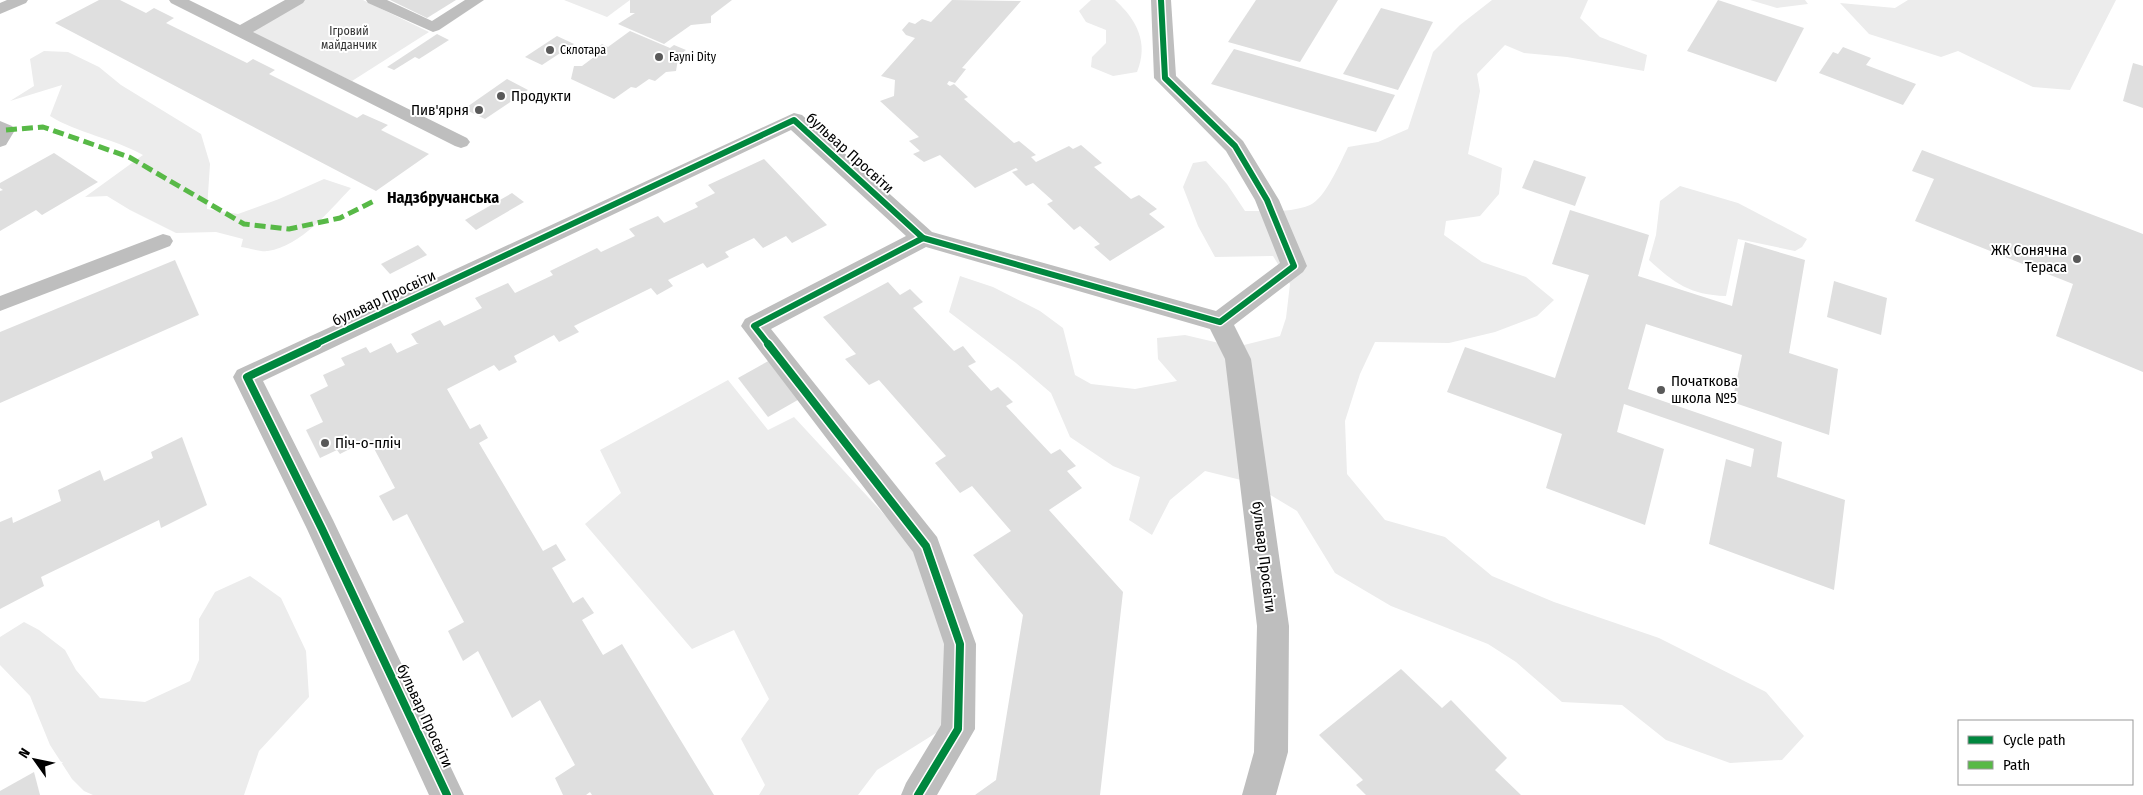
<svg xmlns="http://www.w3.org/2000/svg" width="2143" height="795" font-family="'Fira Sans Condensed',sans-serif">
	<rect width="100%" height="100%" fill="#fff"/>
	<!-- green -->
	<g fill="#ececec">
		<path d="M304,0H363L429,32L352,81L248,31Z"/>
		<path d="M564,0H630L607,17Z"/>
		<path d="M1091,0H1115C1137,20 1149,43 1137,72L1113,76L1091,67L1092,57L1106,43V30L1086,22L1079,11Z"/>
		<path d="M1492,0H1588L1580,18L1600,37L1647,55L1644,71L1567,57L1524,53L1505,45L1477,74L1480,91L1468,154L1502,168L1499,194L1480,216L1446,221L1444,235L1482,262L1526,277L1554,300L1537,316L1495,332L1449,343L1375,342L1360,374L1345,421L1347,474L1385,520L1445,537L1492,576L1554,602L1659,638L1766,692L1804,736L1782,760L1730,763L1666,740L1622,705L1562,702L1516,662L1488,644L1391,606L1335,573L1297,511L1249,482L1205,471L1170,500L1152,535L1129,520L1140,477L1113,466L1070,437L1051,393L1016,363L949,312L960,276L993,287L1040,311L1063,328L1075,375L1091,384L1135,389L1177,381L1158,359L1157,338L1185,335L1236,347L1280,336L1286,318L1290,284L1273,256L1215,257L1198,226L1183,187L1193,163L1206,161L1227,184L1245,211C1266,211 1291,213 1310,205C1325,199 1341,161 1348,147L1378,142L1408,129L1433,52L1460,25Z"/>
		<path d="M1750,0H1805L1808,4L1777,8Z"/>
		<path d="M1908,0H2116L2070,90L2033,87L1958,51L1941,57L1869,34L1840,3L1895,8Z"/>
		<path d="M44,51L68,52L99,67L121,85L201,134L210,164L207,209L238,214L279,199L324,179L351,188C329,211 301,246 268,251C260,252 249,248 241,247L243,239L216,232L176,233L130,210L107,196L85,197L143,155C113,138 79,134 50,116L62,85L10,101L34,86L30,59Z"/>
		<path d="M1680,186L1738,203L1807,239L1802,247L1795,251L1738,239L1726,296C1690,295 1674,283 1649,260L1656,235L1660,201Z"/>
		<path d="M728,380L768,430L794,417L918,551L968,713L877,770L858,795H759L765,785L741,739L769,699L734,630L692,649L585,524L621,493L600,450Z"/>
		<path d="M250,576L281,598L306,651L309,697L259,751L244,795H93L84,791L72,779L50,745L30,696L0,665V637L24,622L39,630L65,650L76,670L100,698L145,702L190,681L199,660V619L215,592Z"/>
	</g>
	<!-- building -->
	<g fill="#dfdfdf">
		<path d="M99,0H120L146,13L154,8L174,18L166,23L247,63L253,59L275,70L269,74L357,118L363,114L388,125L381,130L429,154L376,191L55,23Z"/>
		<path d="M390,0H456L427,18Z"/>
		<path d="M630,0H732L711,16V23L691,25L664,44L618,24L635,13H630Z"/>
		<path d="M952,0L1021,1L962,68L966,69L955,83L949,81L947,84L950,86L954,84L968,97L964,99L1014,143L1019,141L1036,155L1031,157L1036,162L1069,146L1073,149L1081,145L1102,163L1094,167L1131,199L1139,195L1157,209L1149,214L1165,227L1110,261L1094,247L1100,244L1080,226L1074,230L1047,204L1053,201L1033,183L1026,186L1012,172L1018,170L1016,168L975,188L940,155L924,162L913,154L920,151L909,141L919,137L880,101L894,96L895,80L881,76L915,38L906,35L902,30L909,22L915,24L922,19L931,22Z"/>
		<path d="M1256,0H1338L1300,62L1228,42Z"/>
		<path d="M1718,0L1804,28L1776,82L1687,51Z"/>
		<path d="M1381,8L1433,22L1398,90L1343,74Z"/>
		<path d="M630,31L670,48L674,45L686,50L674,59H678L676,71L666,72L655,81L649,79L636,88L631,87L614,99L571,79L574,66H582L594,57L589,54L602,44L608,47Z"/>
		<path d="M437,34L449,40L419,59L415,57L394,70L387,67Z"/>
		<path d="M557,36L574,44L542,65L525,57Z"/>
		<path d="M1843,47L1871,58L1866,65L1916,84L1903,105L1819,73L1833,52L1838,54Z"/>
		<path d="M1234,49L1395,95L1376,132L1211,84Z"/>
		<path d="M2133,63L2143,66V108L2123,101Z"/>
		<path d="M507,79L528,90L485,119L464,109Z"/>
		<path d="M1922,150L2143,234V372L2056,336L2073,284L1915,221L1934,179L1912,171Z"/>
		<path d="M54,153L98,182L42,215L36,210L0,231V191L3,190L0,188V183Z"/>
		<path d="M764,159L827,225L792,243L786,236L763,248L754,238L725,252L729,257L707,268L703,263L668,280L673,286L657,295L651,288L574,326L579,332L559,342L554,335L514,356L517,362L499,371L494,365L447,389L470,429L480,424L488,438L479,443L543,551L556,544L566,560L552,568L573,603L583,597L594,613L582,620L603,655L622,644L714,795H592L590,792L586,795H563L555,778L575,765L540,700L512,718L478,651L463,661L448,631L464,622L407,514L393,521L379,496L395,488L369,439L340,454L337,450L320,458L306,430L323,422L310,395L328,386L323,375L345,365L341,358L366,347L370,353L391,343L397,353L419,343H417L411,334L440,320L444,326L482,308L475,298L508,283L515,293L553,275L550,271L597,248L601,252L635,236L629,229L658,216L664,223L698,207L695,203L715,193L708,185Z"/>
		<path d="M1534,160L1586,177L1575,206L1522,188Z"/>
		<path d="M512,193L524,202L476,230L465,220Z"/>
		<path d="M1570,210L1649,235L1638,276L1732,306L1745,242L1805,260L1789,353L1838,369L1829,435L1732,402L1742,355L1646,324L1628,389L1782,442L1777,477L1845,500L1834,590L1709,544L1726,459L1751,467L1754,449L1624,404L1617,432L1664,449L1645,525L1546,488L1562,434L1447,392L1465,347L1555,378L1589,275L1552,264Z"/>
		<path d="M418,245L427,255L390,274L381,264Z"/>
		<path d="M175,260L199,315L0,403V332Z"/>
		<path d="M1834,281L1887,298L1881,335L1827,317Z"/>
		<path d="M888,282L900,295L910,289L923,302L913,308L954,351L963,346L976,362L968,366L991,391L998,387L1013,402L1006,406L1051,454L1060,449L1076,466L1067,471L1082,488L1049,510L1123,592L1100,795H975L996,780L1023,615L973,555L1011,531L972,486L960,493L935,463L946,456L879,380L869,385L845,359L856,354L823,317Z"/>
		<path d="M772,359L803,397L768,417L738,378Z"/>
		<path d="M182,437L207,505L161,528L159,520L41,577L44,586L0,609V522L12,517L13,523L61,501L58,490L100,470L104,481L153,458L151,452Z"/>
		<path d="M1401,669L1442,708L1451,700L1507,758L1495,770L1521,795H1366L1356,785L1363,780L1319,735Z"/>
		<path d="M34,772L40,795H0V791Z"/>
	</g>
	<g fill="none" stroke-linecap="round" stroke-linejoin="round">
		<!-- lane -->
		<g fill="#bebebe" fill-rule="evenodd">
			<path d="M7,0H28L26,3L0,14V3Z"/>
			<path d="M169,0H189L240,25L285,0H305L303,3L253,32L467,138L470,142L467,146L461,148L455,146L171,3Z"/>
			<path d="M366,0H387L432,21L465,0H484L439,30L433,32L368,3Z"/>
			<path d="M0,121L12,126L15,130L6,145L0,147Z"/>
			<path d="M163,234L170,236L173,241L170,246L0,311V296Z"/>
		</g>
		<!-- street -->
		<path fill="#bebebe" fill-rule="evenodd" d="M1151,0H1171L1176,76L1243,141L1279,200L1307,266L1303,272L1234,325L1251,359L1289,626L1288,752L1276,795H1242L1254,752L1257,626L1225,359L1210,329L926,247L771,329L937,537L976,644L975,729L937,795H901L906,783L941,725L944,644L913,552L741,326L745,319L906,236L791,130L263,381L333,520L464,795H429L307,529L233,377L237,370L794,113L802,115L932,232L1216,311L1280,263L1255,200L1226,151L1154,78Z"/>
		<!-- quiet -->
		<path stroke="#58b947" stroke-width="5" stroke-dasharray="11 5" stroke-linecap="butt" d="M6,130L43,127L129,157L244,224L289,229L340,218L376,200"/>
		<!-- cycleway-far1 casing -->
		<g stroke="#fff" stroke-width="9">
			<g id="cycleway-far1">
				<path d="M314,345L794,120L923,238L1220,322L1294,266L1267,200L1235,146L1165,78L1161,0"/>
				<path d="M769,345L754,326L923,238"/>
			</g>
		</g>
		<!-- cycleway casing -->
		<g stroke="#fff" stroke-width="11">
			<g id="cycleway">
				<path d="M317,344L247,377L322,529L447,795"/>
				<path d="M768,344L926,546L960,644L958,729L918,795"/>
			</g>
		</g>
		<!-- cycleway-far1 -->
		<use href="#cycleway-far1" stroke="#00873e" stroke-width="6"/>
		<!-- cycleway -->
		<use href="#cycleway" stroke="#00873e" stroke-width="8"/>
	</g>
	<!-- markers -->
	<g fill="#595959" stroke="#fff" stroke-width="2">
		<circle cx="550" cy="50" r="5"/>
		<circle cx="659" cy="57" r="5"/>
		<circle cx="501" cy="96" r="5"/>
		<circle cx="479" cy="110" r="5"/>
		<circle cx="2077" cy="259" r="5"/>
		<circle cx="1661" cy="390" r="5"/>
		<circle cx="325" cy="443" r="5"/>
	</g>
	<g text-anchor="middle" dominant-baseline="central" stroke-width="4" stroke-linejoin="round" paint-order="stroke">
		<!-- far-park labels -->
		<g font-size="12" fill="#333" stroke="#fff">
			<text x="349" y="31">Ігровий<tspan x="349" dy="14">майданчик</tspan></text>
		</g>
		<!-- far-poi labels -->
		<g font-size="12" fill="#000" stroke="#fff" text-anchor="start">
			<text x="560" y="50">Склотара</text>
			<text x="669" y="57">Fayni Dity</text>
		</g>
		<!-- poi labels -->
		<g font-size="15" fill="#000" stroke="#fff" text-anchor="start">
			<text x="511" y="96">Продукти</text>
			<text x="469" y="110" text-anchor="end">Пив'ярня</text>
			<text x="2067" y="250" text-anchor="end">ЖК Сонячна<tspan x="2067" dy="17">Тераса</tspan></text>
			<text x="1671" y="381">Початкова<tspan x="1671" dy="17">школа №5</tspan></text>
			<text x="335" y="443">Піч-о-пліч</text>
		</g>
		<!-- street labels -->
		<g font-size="15" fill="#000" stroke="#fff">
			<text transform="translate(850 153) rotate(42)">бульвар Просвіти</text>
			<text transform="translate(384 298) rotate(-25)">бульвар Просвіти</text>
			<text transform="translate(1264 557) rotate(83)">бульвар Просвіти</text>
			<text transform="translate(425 716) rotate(65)">бульвар Просвіти</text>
		</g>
		<!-- neighbourhood labels -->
		<g font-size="16" font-weight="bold" fill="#000" stroke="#fff">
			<text x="443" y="197">Надзбручанська</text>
		</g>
	</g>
	<!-- legend -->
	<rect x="1958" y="720" width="175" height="65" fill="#ffffff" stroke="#999999"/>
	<rect x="1968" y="736" width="25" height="8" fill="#00873e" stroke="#999999"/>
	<text x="2003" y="745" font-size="15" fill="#000000">Cycle path</text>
	<rect x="1968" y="761" width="25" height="8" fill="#58b947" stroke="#999999"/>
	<text x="2003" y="770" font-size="15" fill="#000000">Path</text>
	<!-- north arrow -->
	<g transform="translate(35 760) rotate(303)" stroke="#ffffff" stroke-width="4" paint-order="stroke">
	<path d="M0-4L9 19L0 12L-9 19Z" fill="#000000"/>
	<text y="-8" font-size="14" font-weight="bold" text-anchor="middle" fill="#000000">N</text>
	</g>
</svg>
